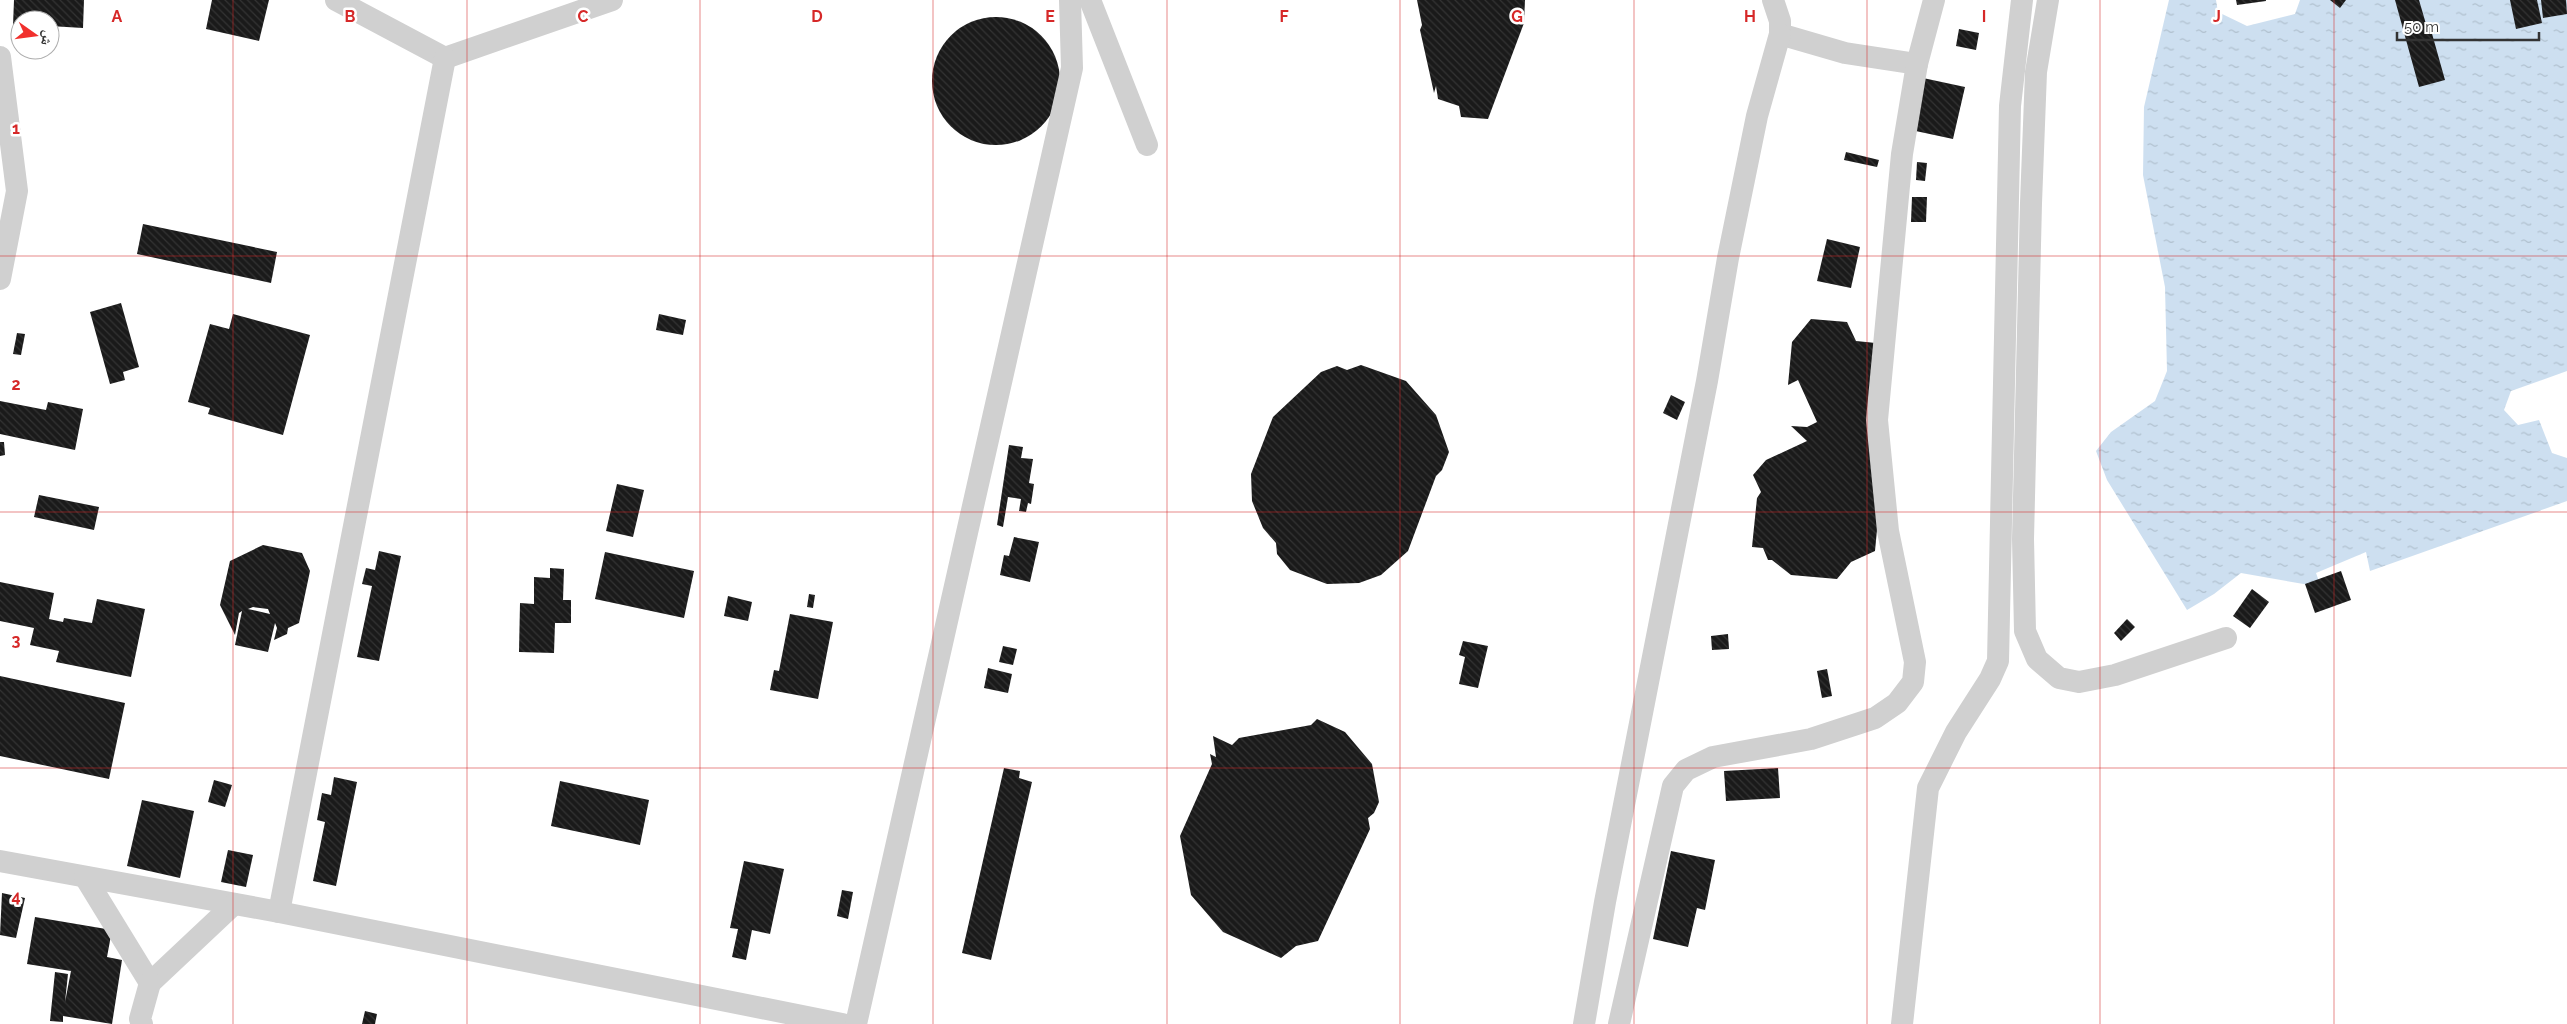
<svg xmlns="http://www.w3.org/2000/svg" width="2567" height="1024" font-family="Raleway,'Noto Naskh Arabic',sans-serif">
	<defs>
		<pattern id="water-ripples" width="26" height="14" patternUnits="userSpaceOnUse" patternTransform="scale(1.25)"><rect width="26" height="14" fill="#cddff0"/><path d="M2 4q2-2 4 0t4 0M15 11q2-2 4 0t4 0" fill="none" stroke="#b0c0ce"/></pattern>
		<pattern id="building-back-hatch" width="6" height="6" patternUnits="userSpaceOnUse" patternTransform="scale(1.25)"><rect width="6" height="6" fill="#1a1a1a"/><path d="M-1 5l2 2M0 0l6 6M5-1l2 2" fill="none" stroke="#333"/></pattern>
	</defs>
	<rect width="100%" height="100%" fill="#fff"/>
	<!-- water -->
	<path fill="url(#water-ripples)" d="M2169,0H2216L2218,12L2247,26L2295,14L2300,0H2567V371L2511,391L2504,410L2518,425L2539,420L2552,453L2567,458V501L2370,571L2366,552L2316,573L2321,587L2241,573L2214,594L2187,610L2107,480L2096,451L2111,432L2155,401L2167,371L2165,287L2143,175L2144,107Z"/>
	<!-- building -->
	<g fill="url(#building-back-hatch)" fill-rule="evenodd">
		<path d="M14,0H84L83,28L50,26V20H20V25H13Z"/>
		<path d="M212,0H269L259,41L206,29Z"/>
		<path d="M1417,0H1525L1524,23L1488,119L1461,117L1459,106L1438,99L1436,86L1434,93L1420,30L1422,25Z"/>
		<path d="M2236,0H2266V1L2237,5Z"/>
		<path d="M2330,0H2346L2340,8Z"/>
		<path d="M2395,0H2419L2426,24L2429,23L2445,80L2419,87Z"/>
		<path d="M2510,0H2537L2542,23L2516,29Z"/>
		<path d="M2541,0H2566L2567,14L2543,18Z"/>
		<circle cx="996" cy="81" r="64"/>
		<path d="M1959,29L1979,33L1976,50L1956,46Z"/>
		<path d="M1923,78L1965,87L1953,139L1911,130Z"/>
		<path d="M1846,152L1879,160L1877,167L1844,160Z"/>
		<path d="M1917,162L1927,163L1925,181L1916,180Z"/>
		<path d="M1912,197H1927L1926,222H1911Z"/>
		<path d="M143,224L277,252L271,283L137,254Z"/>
		<path d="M1827,239L1860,247L1851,288L1817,281Z"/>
		<path d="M121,303L139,367L123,372L125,380L110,384L90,312Z"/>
		<path d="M233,314L310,335L283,435L208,414L210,408L188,402L210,324L229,329Z"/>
		<path d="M659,314L686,320L683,335L656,330Z"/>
		<path d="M1811,319L1847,322L1856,341L1876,343L1884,456L1875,551L1851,562L1837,579L1791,575L1772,560H1768L1763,548L1752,547L1757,498L1761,492L1753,475L1766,460L1807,441L1791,426L1807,427L1817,422L1798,380L1788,385L1792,342Z"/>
		<path d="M17,333L25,334L21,355L13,354Z"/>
		<path d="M1361,365L1406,381L1436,415L1449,452L1442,470L1436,476L1408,551L1381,575L1359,583L1327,584L1290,570L1277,554L1276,543L1263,528L1252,501L1251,474L1273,417L1321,372L1337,366L1347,370Z"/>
		<path d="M1671,395L1685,402L1677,420L1663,413Z"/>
		<path d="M0,401L46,410L48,402L83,409L75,450L0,434Z"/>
		<path d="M0,442H4L5,455L0,456Z"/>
		<path d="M1009,445L1023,447L1021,458L1033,459L1029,483L1034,484L1031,504L1028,503L1026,512L1019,511L1021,499L1008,497L1003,527L997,525Z"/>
		<path d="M617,484L644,490L633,537L606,531Z"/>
		<path d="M39,495L99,507L94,530L34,517Z"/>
		<path d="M1014,537L1039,542L1030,582L1000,575L1004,555L1009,556Z"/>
		<path d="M263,545L302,553L310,571L299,623L288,628L287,634L274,640L277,628L275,623L268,652L235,645L242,611L239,613L235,635L220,605L230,561ZM253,607L268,609L270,614L248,609Z"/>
		<path d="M379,551L401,556L379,661L357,657L372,586L362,584L366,568L375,570Z"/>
		<path d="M605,552L694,571L684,618L595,599Z"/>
		<path d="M550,568L564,569L563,600H571V623H555L554,653L519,652L520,603L534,604V577L550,578Z"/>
		<path d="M2341,571L2351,600L2315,613L2305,584Z"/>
		<path d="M0,582L54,593L49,619L63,622L64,618L92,623L97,599L145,609L131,677L56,662L59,651L30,645L34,628L0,621Z"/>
		<path d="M2252,589L2269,602L2250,628L2233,616Z"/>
		<path d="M809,594L815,595L813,608L807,607Z"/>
		<path d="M728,596L752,602L748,621L724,616Z"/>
		<path d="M790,614L833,622L818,699L770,690L774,670L779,671Z"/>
		<path d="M2127,619L2135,627L2121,641L2114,633Z"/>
		<path d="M1728,634L1729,649L1712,650L1711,636Z"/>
		<path d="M1463,641L1488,646L1478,688L1459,684L1465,657L1459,655Z"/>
		<path d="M1003,646L1017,649L1013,665L999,662Z"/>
		<path d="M988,668L1012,674L1008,693L984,688Z"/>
		<path d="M1827,669L1832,696L1822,698L1817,671Z"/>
		<path d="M0,676L125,703L109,779L0,756Z"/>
		<path d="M1317,719L1345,732L1372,764L1379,802L1374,813L1368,818L1370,829L1318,941L1296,946L1281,958L1223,932L1191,895L1180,836L1212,764L1210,754L1216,757L1213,736L1232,745L1239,738L1311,725Z"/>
		<path d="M1004,768L1020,771L1019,778L1032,782L991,960L962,953Z"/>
		<path d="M1778,768L1780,798L1726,801L1724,771Z"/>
		<path d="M334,777L357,782L336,886L313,881L325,822L317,820L322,793L331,795Z"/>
		<path d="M214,780L232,785L225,807L208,802Z"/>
		<path d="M560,781L649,800L640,845L551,826Z"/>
		<path d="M142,800L194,811L180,878L127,866Z"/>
		<path d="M228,850L253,855L246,887L221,882Z"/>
		<path d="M1671,851L1715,860L1705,910L1697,908L1688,947L1653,939Z"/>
		<path d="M744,861L784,869L770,934L752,930L746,960L732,957L738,929L730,928Z"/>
		<path d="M842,890L853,892L848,919L837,916Z"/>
		<path d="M2,893L25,898L16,938L0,935Z"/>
		<path d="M35,917L112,930L107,957L122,960L112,1024L63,1016V1022L50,1021L55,972L68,974L65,1002L71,971L27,964Z"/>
		<path d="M365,1011L377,1014L375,1024H362Z"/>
	</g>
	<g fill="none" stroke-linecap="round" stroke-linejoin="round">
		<!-- minor -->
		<g stroke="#d0d0d0" stroke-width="22">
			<path d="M336,0L445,58L612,0"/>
			<path d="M1090,0L1147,145"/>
			<path d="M1773,0L1780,21V34L1845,53L1917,64"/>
			<path d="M2048,0L2036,72L2031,203L2023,539L2025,631L2037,659L2059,678L2079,682L2115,675L2226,638"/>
			<path d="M0,57L17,191L0,279"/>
			<path d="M0,861L279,912L842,1024"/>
			<path d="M85,877L150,983L234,904"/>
			<path d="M279,912L445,58"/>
			<path d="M142,1024L140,1019L150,983"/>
			<path d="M856,1024L1072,68L1070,0"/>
			<path d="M1584,1024L1605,902L1707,381L1728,258L1757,116L1780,34"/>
			<path d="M1619,1024L1673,786L1686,770L1713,757L1811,739L1875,718L1897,703L1913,682L1915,662L1888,531L1877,420L1902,154L1917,64L1934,0"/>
			<path d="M1902,1024L1928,788L1956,732L1990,679L1998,661L2010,106L2022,0"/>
		</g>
	</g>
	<!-- grid -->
	<path fill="none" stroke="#d62828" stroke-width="1" stroke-opacity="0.55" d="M233,0V1024M467,0V1024M700,0V1024M933,0V1024M1167,0V1024M1400,0V1024M1634,0V1024M1867,0V1024M2100,0V1024M2334,0V1024M0,256H2567M0,512H2567M0,768H2567"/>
	<g font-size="16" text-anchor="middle" font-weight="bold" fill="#d62828" stroke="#fff" stroke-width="5" stroke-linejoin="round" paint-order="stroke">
		<text x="117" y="22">A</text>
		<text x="350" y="22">B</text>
		<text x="583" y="22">C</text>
		<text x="817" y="22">D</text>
		<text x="1050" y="22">E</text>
		<text x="1284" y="22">F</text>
		<text x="1517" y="22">G</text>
		<text x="1750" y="22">H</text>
		<text x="1984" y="22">I</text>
		<text x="2217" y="22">J</text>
		<text x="16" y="134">1</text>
		<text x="16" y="390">2</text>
		<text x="16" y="646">3</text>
		<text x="16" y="902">4</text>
	</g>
	<!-- north arrow -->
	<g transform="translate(35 35) rotate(104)"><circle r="24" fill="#ffffff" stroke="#adadad"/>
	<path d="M0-4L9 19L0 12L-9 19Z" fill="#f1302d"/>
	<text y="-8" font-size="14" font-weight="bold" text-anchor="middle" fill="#333333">ش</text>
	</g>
	<!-- scale -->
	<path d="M2397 32v8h142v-8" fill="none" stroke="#333333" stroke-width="2.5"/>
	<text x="2404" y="32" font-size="15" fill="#333333" stroke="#ffffff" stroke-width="4" paint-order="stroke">50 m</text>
</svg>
